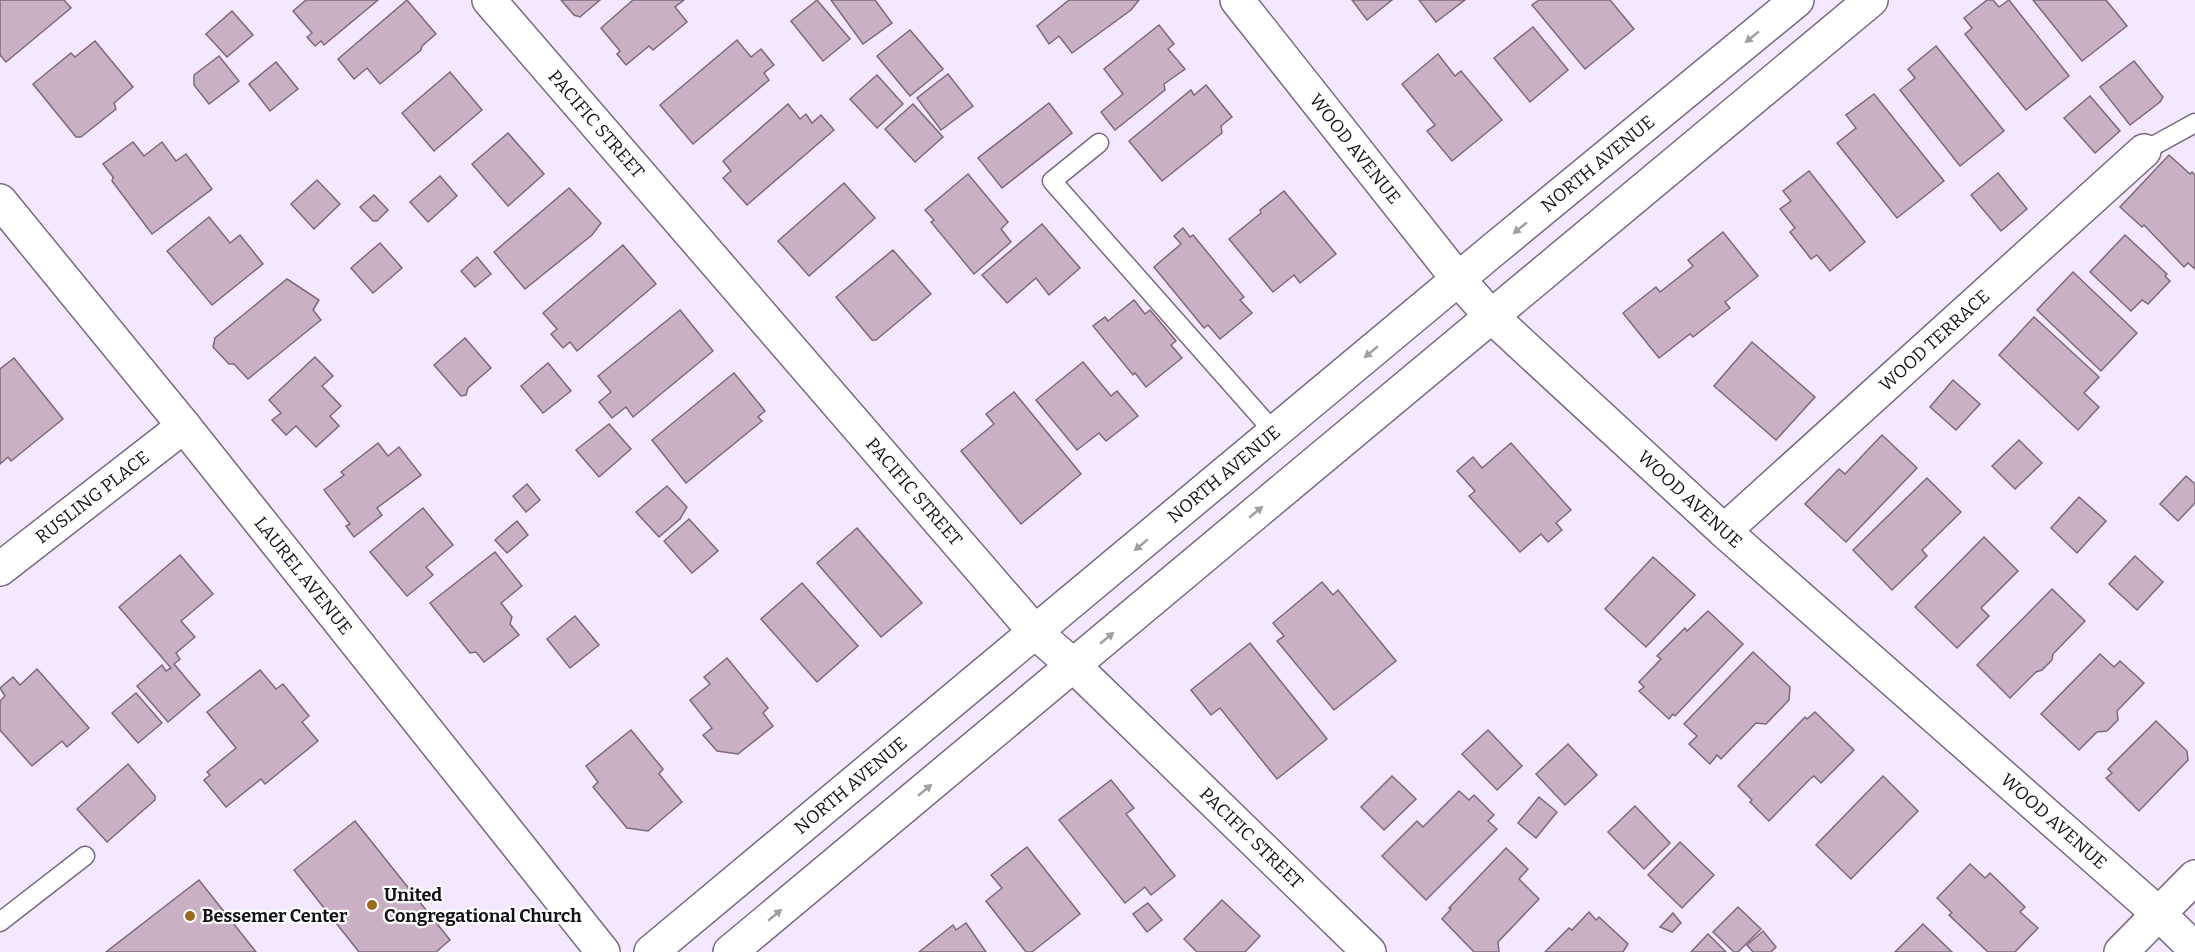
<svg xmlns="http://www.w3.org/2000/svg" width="2195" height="952" font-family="Bitter,serif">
	<rect width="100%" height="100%" fill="#f4e8fe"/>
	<!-- building -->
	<g fill="#cab0c3" stroke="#7f687a" stroke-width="1.5">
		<path d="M0,0H64L71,8L6,62L0,55Z"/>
		<path d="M306,0H378L324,45L321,41L315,46L307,37L312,33L293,11Z"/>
		<path d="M407,0L436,34L422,46L421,50L380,84L367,68L354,79L338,59Z"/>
		<path d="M561,0H600L580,17L574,15Z"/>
		<path d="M633,0H684L675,7L687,22L653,50L649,46L626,65L617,54L620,51L601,28Z"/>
		<path d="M817,0L850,39L823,61L791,21Z"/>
		<path d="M831,0H875L892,23L863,44Z"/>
		<path d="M1069,0H1139L1131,10L1072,53L1059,36L1049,44L1037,26Z"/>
		<path d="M1352,0H1392L1367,20Z"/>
		<path d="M1419,0H1465L1436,22Z"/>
		<path d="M1539,0H1610L1634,29L1585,69L1532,5Z"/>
		<path d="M1987,0H1993L1999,7L2009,0L2069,76L2026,110L1965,34L1972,28L1964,18Z"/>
		<path d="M2033,0H2106L2127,26L2082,61Z"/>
		<path d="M232,11L253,35L227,57L206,34Z"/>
		<path d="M1159,25L1174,44L1168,49L1185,69L1164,84L1165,90L1115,130L1101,112L1123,94L1104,69Z"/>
		<path d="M1533,27L1568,70L1530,102L1494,58Z"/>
		<path d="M910,30L943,69L910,96L877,56Z"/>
		<path d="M737,40L751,57L761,49L774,65L764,73L769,80L693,144L660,105Z"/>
		<path d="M95,41L133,87L114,103L116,109L81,137H76L33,84L71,53L75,57Z"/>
		<path d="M1936,46L2004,131L1960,166L1900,90L1915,78L1908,69Z"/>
		<path d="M1438,54L1455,76L1461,71L1502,120L1452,161L1427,131L1435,125L1402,84Z"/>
		<path d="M219,56L239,81L209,104L194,85V75Z"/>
		<path d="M2134,61L2163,97L2160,102L2130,125L2100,87Z"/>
		<path d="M276,62L298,89L270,111L249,84Z"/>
		<path d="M450,72L482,110L434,151L402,113Z"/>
		<path d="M948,74L973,106L941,130L917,98Z"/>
		<path d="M877,75L903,104L877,128L850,99Z"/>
		<path d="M1206,85L1232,117L1221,126L1222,133L1162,181L1129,141L1191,90L1194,95Z"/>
		<path d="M1874,94L1944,181L1897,218L1837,143L1856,128L1846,115Z"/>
		<path d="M2090,96L2120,131L2095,153L2064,118Z"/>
		<path d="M1049,103L1072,133L1002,188L978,158Z"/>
		<path d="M788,104L800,119L806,114L812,123L821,115L834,130L747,205L723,178L731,171L723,161Z"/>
		<path d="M913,104L943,137L915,162L885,129Z"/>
		<path d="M508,133L544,174L508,206L472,164Z"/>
		<path d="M133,142L144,156L162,142L176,161L186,154L212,189L152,234L112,181L113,177L103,164Z"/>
		<path d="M2169,155L2190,174L2192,172L2195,175V269L2188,263L2184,267L2144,225L2142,227L2120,207Z"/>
		<path d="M1809,171L1865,242L1830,271L1817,255L1811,259L1790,232L1795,228L1780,209L1791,201L1783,191Z"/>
		<path d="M1998,173L2027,209L2001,231L1971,195Z"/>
		<path d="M968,174L1008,222L1001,229L1011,242L974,274L931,222L934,220L925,210Z"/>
		<path d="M440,176L457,196L428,222L410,202Z"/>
		<path d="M317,180L340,204L314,229L291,204Z"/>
		<path d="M844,183L875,218L809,276L778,241Z"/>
		<path d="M569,188L601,223L592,235L525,289L494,252Z"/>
		<path d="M1284,191L1336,254L1300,283L1294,275L1273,292L1229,239L1261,213L1260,210Z"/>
		<path d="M374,195L388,210L377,221H373L360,207Z"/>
		<path d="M209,217L230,243L240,235L263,264L212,305L167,251Z"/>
		<path d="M1042,224L1080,268L1049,295L1036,278L1007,303L982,275Z"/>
		<path d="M1183,228L1190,237L1193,235L1244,297L1240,300L1252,313L1220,339L1208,325L1204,328L1154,267L1181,244L1174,236Z"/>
		<path d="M1723,232L1758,276L1725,302L1730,308L1693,337L1690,334L1659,358L1623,313L1656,287L1660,292L1693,266L1688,260Z"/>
		<path d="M2125,235L2167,274L2165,276L2170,281L2148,304L2142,300L2131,311L2090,272Z"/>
		<path d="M380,243L402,268L373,293L351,268Z"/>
		<path d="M623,245L656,284L577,351L570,342L563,348L551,334L557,329L543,313Z"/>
		<path d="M893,250L931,294L876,340H872L836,297Z"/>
		<path d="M477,257L491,274L475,287L461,271Z"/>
		<path d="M2073,272L2137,333L2101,371L2037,310Z"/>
		<path d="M287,279L319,300L313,310L321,320L248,379L234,364H229L213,347L215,338Z"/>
		<path d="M1134,300L1145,314L1150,310L1176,341L1171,345L1182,358L1146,387L1135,373L1133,375L1093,326L1105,317L1108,321Z"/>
		<path d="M680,310L713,351L633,417L626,407L612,418L599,402L611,392L598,376Z"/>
		<path d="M2034,317L2099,377L2084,393L2099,407L2078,430L1999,355Z"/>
		<path d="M465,338L491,368L468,388L466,395L461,396L434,365Z"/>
		<path d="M1752,342L1815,397L1776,440L1714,386Z"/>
		<path d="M315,357L333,376L322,386L341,406L330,416L339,426L316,447L296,426L286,435L272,420L281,413L269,400Z"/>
		<path d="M14,358L63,419L11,461L8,457L0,464V369Z"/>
		<path d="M1083,362L1111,396L1117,391L1138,416L1106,441L1099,433L1077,450L1036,400Z"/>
		<path d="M548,363L571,391L543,413L521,386Z"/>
		<path d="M734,373L765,411L758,417L762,421L686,483L652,440Z"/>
		<path d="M1953,380L1980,404L1956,430L1930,407Z"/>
		<path d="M1014,392L1081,474L1021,524L961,451L994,424L986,414Z"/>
		<path d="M609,424L631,449L599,477L576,450Z"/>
		<path d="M1882,435L1917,468L1846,542L1805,504L1839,469L1845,474Z"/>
		<path d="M2019,440L2042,463L2015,489L1992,466Z"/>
		<path d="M378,443L388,456L399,447L421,475L377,508L382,515L354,537L346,526L350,524L324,490L344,475L341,472Z"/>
		<path d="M1511,443L1571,510L1556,523L1562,530L1548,542L1541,534L1520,552L1469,496L1475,491L1457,471L1473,457L1482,468Z"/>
		<path d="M2186,476L2195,484V503L2178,521L2160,504Z"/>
		<path d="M1927,478L1961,512L1922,550L1927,556L1892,590L1853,550Z"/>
		<path d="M527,484L540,500L526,512L513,496Z"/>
		<path d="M667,486L687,507L680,519L659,537L636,512Z"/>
		<path d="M2079,497L2106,521L2077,553L2051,528Z"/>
		<path d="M423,508L453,545L426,567L433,575L407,596L370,552Z"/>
		<path d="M689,519L718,551L692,573L664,541Z"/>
		<path d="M517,521L528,535L507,553L495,540Z"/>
		<path d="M857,528L922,603L881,637L817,563Z"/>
		<path d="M1984,537L2018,571L1981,608L1989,616L1957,648L1915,607Z"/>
		<path d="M495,552L522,586L501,603L512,617L510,624L519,635L484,662L476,652L470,653L430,603Z"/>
		<path d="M180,555L213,594L181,621L195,637L176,653L180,659L174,664L200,695L168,722L137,686L162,665L166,671L171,668L119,607Z"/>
		<path d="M2135,556L2163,582L2137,610L2109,584Z"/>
		<path d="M1653,557L1695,595L1646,647L1605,609Z"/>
		<path d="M1322,582L1333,595L1338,590L1396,661L1334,710L1277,641L1284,636L1273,623Z"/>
		<path d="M802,583L858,646L817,682L761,619Z"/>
		<path d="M2052,589L2085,621L2053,654L2052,660L2042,670L2036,672L2010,698L1977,665Z"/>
		<path d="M1708,611L1743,644L1675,716L1673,714L1669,719L1639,691L1644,687L1639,682L1661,659L1657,656L1685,628L1687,631Z"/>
		<path d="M575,616L599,645L570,668L547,639Z"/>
		<path d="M1250,643L1327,739L1277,779L1220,708L1211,715L1191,690Z"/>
		<path d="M1753,652L1790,687L1789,700L1766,724L1756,723L1721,759L1717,755L1710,764L1689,744L1697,736L1684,724Z"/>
		<path d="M2100,654L2114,667L2120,661L2144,683L2117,711L2118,720L2107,731L2097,732L2079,750L2041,714Z"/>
		<path d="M727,658L768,708L763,713L773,726L738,754L717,751L703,735L712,728L690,700L710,684L704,677Z"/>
		<path d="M37,669L89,728L67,747L62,741L32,766L0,730V701L5,696L0,688L13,677L20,685Z"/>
		<path d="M260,670L276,689L283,684L309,716L302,722L318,741L265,784L261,779L226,807L204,780L210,775L207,772L236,748L207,712Z"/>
		<path d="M136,693L162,723L138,743L112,713Z"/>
		<path d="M1815,712L1854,750L1821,783L1814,776L1811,778L1769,821L1750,802L1752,800L1738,786L1805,717L1807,719Z"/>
		<path d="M2156,721L2187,751L2188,760L2139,811L2106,778L2112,773L2108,769Z"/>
		<path d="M631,730L663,769L659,774L682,802L648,831L627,828L593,787L598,782L586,766Z"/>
		<path d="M1488,730L1522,766L1497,790L1462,754Z"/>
		<path d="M1568,744L1597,775L1565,805L1536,774Z"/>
		<path d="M128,764L155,796V800L107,842L77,809Z"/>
		<path d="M1392,776L1416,799L1384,830L1361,807Z"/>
		<path d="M1883,776L1918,811L1851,879L1816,845Z"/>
		<path d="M1111,780L1134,808L1126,814L1175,876L1151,895L1145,887L1125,903L1059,820Z"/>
		<path d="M1459,791L1469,800L1474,795L1494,815L1488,821L1497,829L1426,900L1382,856L1417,821L1423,827Z"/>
		<path d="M1539,797L1557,812L1536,838L1518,823Z"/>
		<path d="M1635,806L1670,843L1644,869L1608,832Z"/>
		<path d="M355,821L450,940L436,952H359L294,870Z"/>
		<path d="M1680,842L1714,875L1682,908L1648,875Z"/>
		<path d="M1027,847L1080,914L1032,952H1026L986,901L1002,888L991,875Z"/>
		<path d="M1506,848L1528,869L1519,879L1539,899L1498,942L1499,952H1474L1442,919L1451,909L1449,908Z"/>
		<path d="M1970,864L1985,878L1990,873L2025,907L2020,912L2038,928L2015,952H1988L1949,915L1952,913L1937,898Z"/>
		<path d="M199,880L256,952H106Z"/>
		<path d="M1222,900L1260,936L1245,952H1197L1184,939Z"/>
		<path d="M1148,903L1162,920L1147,932L1133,914Z"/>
		<path d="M1738,907L1761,929L1738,952H1734L1713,932Z"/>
		<path d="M1589,912L1596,920L1599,917L1628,944L1623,952H1545L1569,928L1572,930Z"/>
		<path d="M1673,913L1681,923L1672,932L1660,927Z"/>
		<path d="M966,923L986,952H919L953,925L956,930Z"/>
		<path d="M1923,924L1952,952H1895Z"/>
		<path d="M1763,931L1776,947L1771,952H1753L1747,945Z"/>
		<path d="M1708,934L1726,952H1691Z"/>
	</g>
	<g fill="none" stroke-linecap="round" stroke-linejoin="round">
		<!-- service casing -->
		<g stroke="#776a81" stroke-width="21">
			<g id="service">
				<path d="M1099,143L1052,181L1275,433"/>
				<path d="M2144,151L2195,123"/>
				<path d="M0,922L85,856"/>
			</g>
		</g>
		<!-- minor casing -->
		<g stroke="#776a81" stroke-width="36">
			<g id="minor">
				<path id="s1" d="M489,0L1036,633L1074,666L1369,952"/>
				<path id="s2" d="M0,201L184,426L603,952"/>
				<path id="s3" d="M1724,531L2144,151"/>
				<path id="s4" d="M0,569L184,426"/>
				<path d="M2121,952L2195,877"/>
			</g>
		</g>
		<!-- tertiary casing -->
		<g stroke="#776a81" stroke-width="36">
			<g id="tertiary">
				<path id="s5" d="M1237,0L1458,279L1490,315L1724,531L2159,914L2195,949"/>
			</g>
		</g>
		<!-- primary casing -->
		<g stroke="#776a81" stroke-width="36">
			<g id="primary">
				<path id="s6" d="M651,952L1493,250L1797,0"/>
				<path d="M730,952C1111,635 1489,316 1871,0"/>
			</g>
		</g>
		<!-- service -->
		<use href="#service" stroke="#fff" stroke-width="18"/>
		<!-- minor -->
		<use href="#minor" stroke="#fff" stroke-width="33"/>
		<!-- tertiary -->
		<use href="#tertiary" stroke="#fff" stroke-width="33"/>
		<!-- primary -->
		<use href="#primary" stroke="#fff" stroke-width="33"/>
	</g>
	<!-- one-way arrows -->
	<defs><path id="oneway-solid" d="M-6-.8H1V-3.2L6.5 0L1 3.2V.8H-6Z" transform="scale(1.5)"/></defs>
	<g fill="#a19fa3">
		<use href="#oneway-solid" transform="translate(1752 37) rotate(141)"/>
		<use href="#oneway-solid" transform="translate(1520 228) rotate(141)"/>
		<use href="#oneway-solid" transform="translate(1371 352) rotate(140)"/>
		<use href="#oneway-solid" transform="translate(1256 512) rotate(-40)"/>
		<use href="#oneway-solid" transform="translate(1141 545) rotate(140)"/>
		<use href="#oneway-solid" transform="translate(1107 638) rotate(-40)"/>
		<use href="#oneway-solid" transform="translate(925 790) rotate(-40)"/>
		<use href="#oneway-solid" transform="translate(775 915) rotate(-40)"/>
	</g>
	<!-- markers -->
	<g fill="#9a6b1c" stroke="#fff" stroke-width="2">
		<circle cx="372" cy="905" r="6"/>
		<circle cx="190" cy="916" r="6"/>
	</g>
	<g text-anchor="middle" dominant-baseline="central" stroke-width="4.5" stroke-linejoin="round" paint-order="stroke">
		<!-- street labels -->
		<g font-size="18" fill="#151019" stroke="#fff">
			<text stroke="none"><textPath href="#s1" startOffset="164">PACIFIC STREET</textPath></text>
			<text stroke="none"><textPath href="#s5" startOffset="190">WOOD AVENUE</textPath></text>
			<text stroke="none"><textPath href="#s6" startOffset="1232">NORTH AVENUE</textPath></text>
			<text stroke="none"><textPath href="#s3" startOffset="284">WOOD TERRACE</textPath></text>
			<text stroke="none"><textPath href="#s6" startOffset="746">NORTH AVENUE</textPath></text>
			<text stroke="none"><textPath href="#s1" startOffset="650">PACIFIC STREET</textPath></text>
			<text stroke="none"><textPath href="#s4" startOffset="117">RUSLING PLACE</textPath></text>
			<text stroke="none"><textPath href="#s5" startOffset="676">WOOD AVENUE</textPath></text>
			<text stroke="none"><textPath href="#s2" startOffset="482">LAUREL AVENUE</textPath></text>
			<text stroke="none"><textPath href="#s6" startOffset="260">NORTH AVENUE</textPath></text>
			<text stroke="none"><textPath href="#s5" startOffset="1162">WOOD AVENUE</textPath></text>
			<text stroke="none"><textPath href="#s1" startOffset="1134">PACIFIC STREET</textPath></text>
		</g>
		<!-- poi labels -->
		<g font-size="18" font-weight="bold" fill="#151019" stroke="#fff" text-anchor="start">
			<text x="384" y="895">United<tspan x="384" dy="21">Congregational Church</tspan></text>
			<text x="202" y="916">Bessemer Center</text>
		</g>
	</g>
</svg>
